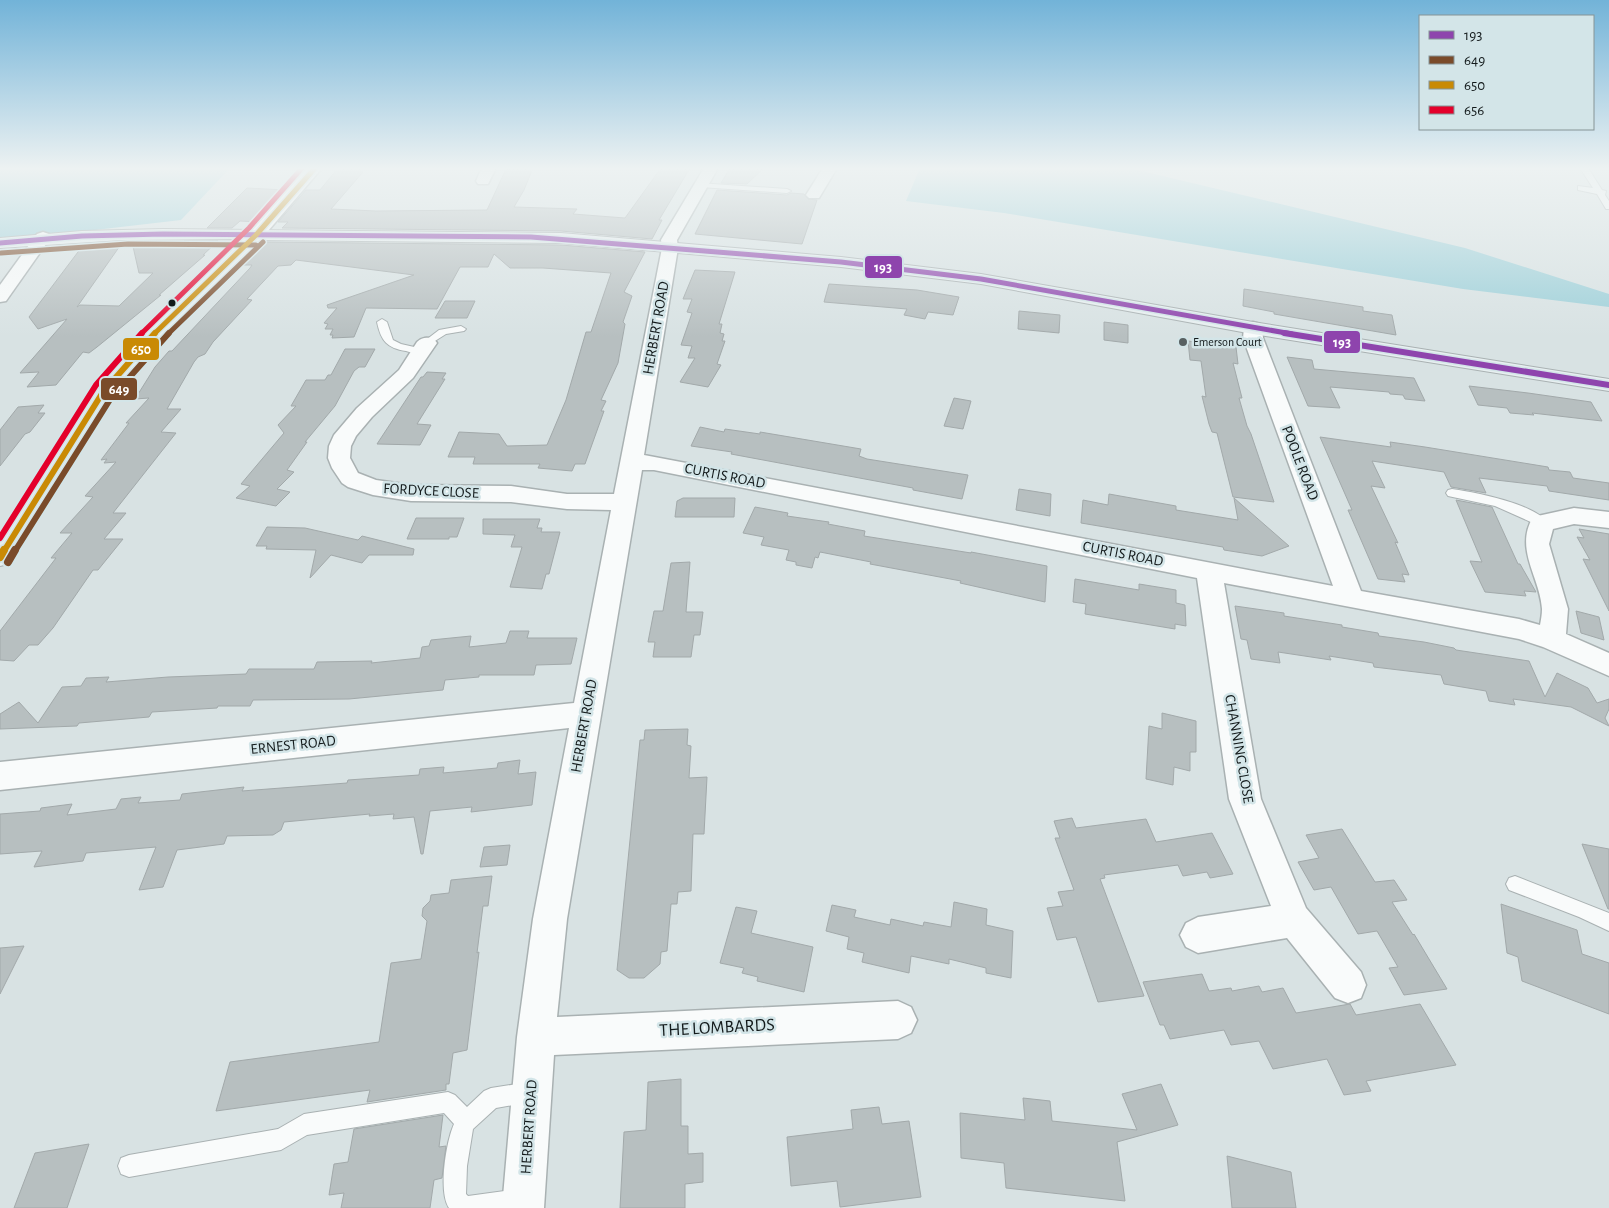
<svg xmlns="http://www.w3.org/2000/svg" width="1609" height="1208" font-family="'Alegreya Sans',sans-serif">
	<rect width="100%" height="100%" fill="#d8e2e3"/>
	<!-- green -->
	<g fill="#9ed0d9">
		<path d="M0,168H230L181,220L0,241Z"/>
		<path d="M920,168H1129L1465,248L1609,294V307L1463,289L1004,213L906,201Z"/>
	</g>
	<!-- building -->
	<g fill="#b7bfc0" stroke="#a2a9aa">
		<path d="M338,168H362L359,172H363L331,209L376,211L487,210L506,169L533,168L524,190L514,207L577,209L573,214L625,218L661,168H690L659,220H662L652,239L561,231L282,228L288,222H278L306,190H320Z"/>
		<path d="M730,168H764L747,184L721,183Z"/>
		<path d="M247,188L285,190L257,222L240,221L232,228H207Z"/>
		<path d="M717,190L787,195L791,193L804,194L808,199L817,200L802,244L695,234Z"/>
		<path d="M184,241H218L203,255H205L159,295H161L97,347L89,353L83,352L56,385L27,387L39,372L20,373L67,319L38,329L29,317L81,248L122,243L77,307L80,305L119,306L153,273H139L132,242L180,245Z"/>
		<path d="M267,242L561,245L645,252L624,292L632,296L623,322L625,324L618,363L601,400L606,401L601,411H604L585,464H575L572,471L538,468L540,464H473L475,457H448L459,432L499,434L507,446L547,445L566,400L586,332H591L611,273L543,268H510L494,254L488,267H460L437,309L366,308L354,337L332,338L333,335H330L333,329H325L328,324L324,323L337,308H328L327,305L414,275L296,260L291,265L278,266L247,299L252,300L213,342L205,354L198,357L194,362L167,409H181L161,432L176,433L113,513H126L104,539H123L98,570H93L53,628L38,645H29L14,661L0,660V631L56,558H51L72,533H60L93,497L85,496L116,462L104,463L107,459L101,460L129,423H126L149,398L135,399L155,367L169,351H172L250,268L252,265H243Z"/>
		<path d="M695,270L735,272L719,324H722L720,333L724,334L722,341H725L717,364L721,365L708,387L680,382L695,358H688L692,346L681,345L692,313L687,312L692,299H683Z"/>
		<path d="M829,284L917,290L959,297L953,315L928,312L925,319L904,315L907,309L824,302Z"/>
		<path d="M1244,289L1363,307V311L1392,315L1396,335L1274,314V312L1243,306Z"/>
		<path d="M445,301H475L467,318H435Z"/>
		<path d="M1019,311L1060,315L1059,333L1018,329Z"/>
		<path d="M1104,322L1128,325V343L1104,340Z"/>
		<path d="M1188,341L1236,347L1238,364L1233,363L1242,398H1239L1247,426L1251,434L1274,502L1233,497L1217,433L1212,432L1209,424L1202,396L1206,397L1201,361L1190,360Z"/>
		<path d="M345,349H375L365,367H359L354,371L335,406L305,442H307L287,470L294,472L277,489L290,492L276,506L236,498L250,486L241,484L284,433L278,425L296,406H291L306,380H325L328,375H331Z"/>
		<path d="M1287,357L1312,360L1314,369L1414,378L1425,401L1405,399L1403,395L1390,394L1389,392L1330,387L1340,408L1308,406Z"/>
		<path d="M427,372L446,373L442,379H445L417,424L431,425L420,445L377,444L421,377H423Z"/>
		<path d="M1469,386L1528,393L1591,402L1602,421L1532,413L1534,415L1510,413L1507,408L1478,405Z"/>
		<path d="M954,398L971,401L963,429L944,426Z"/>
		<path d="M44,405L38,413H45L30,432L25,434L0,466V430L18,407Z"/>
		<path d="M700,427L724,432L725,429L760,434V432L861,449L859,456L867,459L968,475L962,499L913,490V488L731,454L732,452L691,446Z"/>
		<path d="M1320,437L1391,447L1390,442L1425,447L1548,467L1549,470L1570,472L1573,478L1609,483V500L1549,491L1547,486L1479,478L1486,493L1451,487L1444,472L1372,461L1385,488L1371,486L1398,543L1395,542L1409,575L1402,574L1405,582L1378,579L1348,510H1352Z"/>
		<path d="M1019,489L1051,494L1050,516L1016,510Z"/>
		<path d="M1109,494L1176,506V510L1238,520L1234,498L1289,546L1262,556L1224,550L1223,547L1081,523L1083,500L1108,505Z"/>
		<path d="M683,498H735L734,517H675L677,501Z"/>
		<path d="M1456,500L1492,507L1518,564H1520L1536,592L1524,591L1526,596L1485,592L1470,561L1482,562Z"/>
		<path d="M755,507L788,513L787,516L829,522L828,524L865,531L864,536L971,553V552L1047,566L1045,602L960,583L961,581L870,564L871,562L820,552L818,558L815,557L812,568L796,565V562L786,560L789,550L761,545L764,537L743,533Z"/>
		<path d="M416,518H464L457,537H449V539H407Z"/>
		<path d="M483,519H540L537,528H542L541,532H560L549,574H546L542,589L510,587L522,547H511L515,535L483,534Z"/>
		<path d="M267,527L305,528L358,540L362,536L414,549L413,555H369L362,563L331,555L310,578L316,550L266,549L267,546H256Z"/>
		<path d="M1579,529L1609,534V611L1583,559L1590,560L1577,537L1584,538Z"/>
		<path d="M690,562L686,612H703L700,635H694L691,657H653L655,642H648L654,611H663L671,563Z"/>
		<path d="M1075,579L1139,590V584L1176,590V603L1185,605L1186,626L1175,624V629L1085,614L1086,604L1073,602Z"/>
		<path d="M1235,606L1284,613V616L1342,625V627L1378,633L1379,636L1424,642L1454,648L1456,650L1529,661L1545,697L1557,673L1588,688L1597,703L1609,699V709L1605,718L1609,726L1571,707L1513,699L1515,705L1489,701L1486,691L1444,684L1441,675L1374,667L1373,663L1329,656L1331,660L1278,652L1280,663L1251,659L1247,640L1241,639Z"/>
		<path d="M1576,611L1599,617L1604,640L1581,633Z"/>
		<path d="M510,631H529L527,638H577L571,664L536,665L534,675H479V677L445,680L443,690L349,699L253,700L250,706H218L217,708L152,712L149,717L79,723L77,726L0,729V714L19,702L38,723L62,687L81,686L86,678L109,677L106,682L168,677L246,674L249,669H314L317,662L372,661L371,663L420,658L422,647L429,646L431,640L471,636L469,647L506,643Z"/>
		<path d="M1162,713L1196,721V752H1190V771L1174,767L1173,785L1146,779L1149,726L1162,729Z"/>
		<path d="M688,729L687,745L691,746L689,778L707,777L704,834H693L691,891L678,892L677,904H671L667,951L661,952L660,964L644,978H629L617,970L640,740H644L645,730Z"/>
		<path d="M520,760L518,774L536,772L532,805L471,812L472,807L430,811L423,854H421L414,817L393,819L394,814L369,816L370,814L284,822L281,830L273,835L227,836L224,844L177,850L163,887L139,890L156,847L86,853L83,861L34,867L42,851L0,854V814L40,811L41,808L72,804L67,815L116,809L121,799L141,797L138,803L180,800L182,794L244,787L242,791L347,783L348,780L419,775L420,769L444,767L443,773L497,768L498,763Z"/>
		<path d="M1072,818L1076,828L1146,819L1156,842L1212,833L1233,874L1210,878L1207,872L1183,876L1178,865L1104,875L1105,878L1100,879L1144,996L1098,1002L1076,937L1057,940L1047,908L1063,906L1058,892L1074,890L1055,838H1060L1054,821Z"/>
		<path d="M1342,829L1375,882L1394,880L1407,900L1392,902L1413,935L1414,934L1447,989L1404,995L1389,968L1398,967L1377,931L1358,934L1331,887L1314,890L1298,862L1319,858L1306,835Z"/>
		<path d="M1582,844L1609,849V909H1608Z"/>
		<path d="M510,845L507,865L480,867L484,847Z"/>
		<path d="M492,876L488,906H483L477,953L479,952L467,1050L453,1053L449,1084H446V1090L367,1102L370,1090L216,1111L230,1062L379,1042L391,963L421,959L427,921L422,916L423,908L430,901L431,895L449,893L451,880Z"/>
		<path d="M954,902L987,909L986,925L1013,931L1011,978L986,973V968L949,959V964L911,956L909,973L862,962L864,953L847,949L849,937L826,931L832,905L856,910L854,917L890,925L891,919L923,926L924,922L951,927Z"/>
		<path d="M1501,904L1577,930L1582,954L1609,963V1014L1522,981L1518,957L1507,953Z"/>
		<path d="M736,907L757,911L751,933L813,947L804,992L757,981L758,977L742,973L744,968L720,963Z"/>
		<path d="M24,946L0,994V948Z"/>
		<path d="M1202,974L1209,991L1231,988L1232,991L1259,986L1262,992L1283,988L1296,1013L1350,1004L1356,1015L1420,1004L1456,1065L1366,1081L1371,1091L1344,1095L1327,1059L1273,1069L1259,1041L1231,1045L1224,1030L1170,1039L1164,1025H1160L1143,982Z"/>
		<path d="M681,1079V1126H688V1154L703,1153V1182L685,1184V1208H620L624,1132L646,1130L648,1082Z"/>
		<path d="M1161,1084L1178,1125L1117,1142L1125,1201L1006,1188L1004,1163L961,1158L960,1113L1025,1120L1023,1098L1050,1101L1052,1121L1137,1130L1122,1094Z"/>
		<path d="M879,1107L882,1124L909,1121L921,1197L840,1207L837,1181L791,1186L787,1137L853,1129L851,1110Z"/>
		<path d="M443,1115L439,1147L446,1146L442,1178L434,1180L430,1208H341L344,1193L329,1195L334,1164L348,1162L354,1129Z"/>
		<path d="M89,1144L67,1208H14L35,1153Z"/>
		<path d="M1227,1156L1291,1172L1296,1208H1232Z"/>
	</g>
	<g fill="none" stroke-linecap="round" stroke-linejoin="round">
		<!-- lane casing -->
		<g stroke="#a9b1b2" stroke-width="2">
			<g id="lane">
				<path d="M1580,168H1588L1602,190L1606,191L1605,195L1609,201V209H1606L1597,194L1578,190V186L1593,188Z"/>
				<path d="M698,183L787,189L791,191L787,193L701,187L697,185Z"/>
				<path d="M382,319L387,322L393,340L401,344L423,349V353C417,354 412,353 406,351C387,348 381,341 377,322Z"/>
				<path d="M461,326L466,329L464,331L446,334L427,346L422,343L439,330Z"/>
				<path d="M1452,489C1475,492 1535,504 1548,523L1542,527L1495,506L1448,496L1446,493L1448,490Z"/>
				<path d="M1515,876L1609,913V931L1579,917L1509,890L1506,884L1509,878Z"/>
				<path d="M530,1082L537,1085L540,1092L537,1099L530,1102L496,1108L473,1129L467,1166L466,1194L468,1196L520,1189L528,1192L531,1200L527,1208H449C438,1192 446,1142 454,1124L444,1113L307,1135L281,1150L129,1177L121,1174L118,1166L121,1158L129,1155L278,1129L304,1114L448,1092L455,1095L467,1107L484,1091L491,1088Z"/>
			</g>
		</g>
		<!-- street casing -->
		<g stroke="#a9b1b2" stroke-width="3">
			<g id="street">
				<path d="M307,168H322L262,238H250L248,235L250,232Z"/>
				<path d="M482,168H496L488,184H478L476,181Z"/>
				<path d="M704,168H718L677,240L678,248L644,455L1333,586L1243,338L1244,328L1246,324L1253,322L1260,324L1262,328L1263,338L1361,591L1519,619L1540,625C1541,620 1542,614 1542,609C1540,577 1514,549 1533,517L1574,508L1609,512V528L1574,524L1553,529L1549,544L1568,609L1566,634L1609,653V676L1543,647L1519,639L1224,583L1261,799L1306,908L1361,972L1366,985L1361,998L1348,1003L1335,998L1287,938L1198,953L1186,947L1180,935L1186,923L1198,917L1271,906L1229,799L1197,578L654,470H642L567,919L557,1017L898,1001L911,1007L917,1020L911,1033L898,1039L554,1055L544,1208H502L517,1037L533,919L569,728L0,790V762L574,703L611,510L567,509L511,502L411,501L373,495L348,487L342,483L332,468L328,458L329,446L334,435L357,408L399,370L417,342C422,337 427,337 434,339L437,343L413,378L372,417L356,436L351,446L350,458L358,473L376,480L411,485L511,486L567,494H614L662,248L661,240Z"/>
				<path d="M823,168H837L819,198H809L806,195Z"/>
				<path d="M43,232L49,234L51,237L6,301L0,302V285L37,234Z"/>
			</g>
		</g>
		<!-- secondary casing -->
		<g stroke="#a9b1b2" stroke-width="2">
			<path id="secondary" d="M163,229L561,233L841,257L981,274L1253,322L1609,379V391L1253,334L981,284L841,267L561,243L261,240L165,334L112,395L9,564L0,566V536L95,387L151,326L241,239L122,240L0,248V238L82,231Z"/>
		</g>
		<!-- lane -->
		<use href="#lane" fill="#f9fbfb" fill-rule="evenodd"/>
		<!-- street -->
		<use href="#street" fill="#f9fbfb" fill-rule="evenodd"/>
		<!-- secondary -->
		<use href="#secondary" fill="#e7eff0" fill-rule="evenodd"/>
		<!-- bus-1-far1 casing -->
		<g stroke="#d3e5e8" stroke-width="8">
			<path id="bus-1-far1" d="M0,243L82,236L163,234L531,237L841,262L981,279L1292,334"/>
		</g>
		<!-- bus-1 casing -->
		<g stroke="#d3e5e8" stroke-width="9">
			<path id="bus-1" d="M1284,333L1609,385"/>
		</g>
		<!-- bus-2-far2 casing -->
		<g stroke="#d3e5e8" stroke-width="8">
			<g id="bus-2-far2">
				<path d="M1,253L128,244L256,245"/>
				<path d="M168,334L263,242"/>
			</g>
		</g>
		<!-- bus-2-far1 casing -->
		<g stroke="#d3e5e8" stroke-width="9">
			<path id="bus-2-far1" d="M15,551L111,398L169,333"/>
		</g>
		<!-- bus-2 casing -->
		<g stroke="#d3e5e8" stroke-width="12">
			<path id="bus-2" d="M8,562L15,550"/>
		</g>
		<!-- bus-3-far2 casing -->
		<g stroke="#d3e5e8" stroke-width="8">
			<path id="bus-3-far2" d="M154,334L256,235L315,168"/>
		</g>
		<!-- bus-3-far1 casing -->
		<g stroke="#d3e5e8" stroke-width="9">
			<path id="bus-3-far1" d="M4,551L103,392L155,333"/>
		</g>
		<!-- bus-3 casing -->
		<g stroke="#d3e5e8" stroke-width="12">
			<path id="bus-3" d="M0,557L4,550"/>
		</g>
		<!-- bus-4-far1 casing -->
		<g stroke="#d3e5e8" stroke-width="8">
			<path id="bus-4-far1" d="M141,334L249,228L302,168"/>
		</g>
		<!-- bus-4 casing -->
		<g stroke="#d3e5e8" stroke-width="9">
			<path id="bus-4" d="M0,538L96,385L142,333"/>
		</g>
		<!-- bus-1-far1 -->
		<use href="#bus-1-far1" stroke="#8e44ad" stroke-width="5"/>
		<!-- bus-1 -->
		<use href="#bus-1" stroke="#8e44ad" stroke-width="6"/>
		<!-- bus-2-far2 -->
		<use href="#bus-2-far2" stroke="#7a4b2a" stroke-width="5"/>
		<!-- bus-2-far1 -->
		<use href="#bus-2-far1" stroke="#7a4b2a" stroke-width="6"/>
		<!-- bus-2 -->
		<use href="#bus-2" stroke="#7a4b2a" stroke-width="8"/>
		<!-- bus-3-far2 -->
		<use href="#bus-3-far2" stroke="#c98a05" stroke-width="5"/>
		<!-- bus-3-far1 -->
		<use href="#bus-3-far1" stroke="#c98a05" stroke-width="6"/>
		<!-- bus-3 -->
		<use href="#bus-3" stroke="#c98a05" stroke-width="8"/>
		<!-- bus-4-far1 -->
		<use href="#bus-4-far1" stroke="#e4002b" stroke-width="5"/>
		<!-- bus-4 -->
		<use href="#bus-4" stroke="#e4002b" stroke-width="6"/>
	</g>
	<!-- sky -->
	<linearGradient id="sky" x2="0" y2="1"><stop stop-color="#72b3d8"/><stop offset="0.5" stop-color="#edf2f2"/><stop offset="1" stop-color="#edf2f2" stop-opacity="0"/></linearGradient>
	<rect width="1609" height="337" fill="url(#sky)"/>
	<!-- markers -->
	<circle fill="#131a1b" stroke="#d3e5e8" stroke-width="2" cx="172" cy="303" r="4.5"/>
	<circle fill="#586061" stroke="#d3e5e8" stroke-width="2" cx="1183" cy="342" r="5"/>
	<g text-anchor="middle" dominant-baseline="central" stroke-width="5" stroke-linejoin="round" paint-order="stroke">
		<!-- far-poi labels -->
		<g font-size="12" fill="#131a1b" stroke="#d3e5e8" text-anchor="start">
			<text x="1193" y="342">Emerson Court</text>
		</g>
		<!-- street labels -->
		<g font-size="15" fill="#131a1b" stroke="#d3e5e8">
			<text transform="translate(656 328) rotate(-80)">HERBERT ROAD</text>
			<text transform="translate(1300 463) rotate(69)">POOLE ROAD</text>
			<text transform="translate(725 476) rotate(11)">CURTIS ROAD</text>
			<text transform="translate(431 491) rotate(3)">FORDYCE CLOSE</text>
			<text transform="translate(1123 554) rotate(11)">CURTIS ROAD</text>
			<text transform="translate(584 726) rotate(-80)">HERBERT ROAD</text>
			<text transform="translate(293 745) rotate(-6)">ERNEST ROAD</text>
			<text transform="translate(1239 749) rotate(80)">CHANNING CLOSE</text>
			<text transform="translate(529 1127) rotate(-86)">HERBERT ROAD</text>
		</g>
		<!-- near-street labels -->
		<g font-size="18" fill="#131a1b" stroke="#d3e5e8">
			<text transform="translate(717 1028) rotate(-3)">THE LOMBARDS</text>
		</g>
	</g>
	<g stroke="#d3e5e8" stroke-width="2">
		<rect x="864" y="255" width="39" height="24" rx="5" fill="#8e44ad"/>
		<rect x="1323" y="330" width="38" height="24" rx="5" fill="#8e44ad"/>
		<rect x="122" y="337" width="38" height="24" rx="5" fill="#c98a05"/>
		<rect x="100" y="377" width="38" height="24" rx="5" fill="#7a4b2a"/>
	</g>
	<g font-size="14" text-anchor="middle" font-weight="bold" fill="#fff">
		<text x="883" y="272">193</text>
		<text x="1342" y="347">193</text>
		<text x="141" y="354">650</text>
		<text x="119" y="394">649</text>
	</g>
	<!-- legend -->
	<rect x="1419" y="15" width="175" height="115" fill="#d3e5e8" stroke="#869496"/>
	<rect x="1429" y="31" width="25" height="8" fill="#8e44ad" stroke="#869496"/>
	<text x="1464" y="40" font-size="15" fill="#131a1b">193</text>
	<rect x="1429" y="56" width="25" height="8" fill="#7a4b2a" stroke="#869496"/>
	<text x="1464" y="65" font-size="15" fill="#131a1b">649</text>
	<rect x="1429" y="81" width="25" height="8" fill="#c98a05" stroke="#869496"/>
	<text x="1464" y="90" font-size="15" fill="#131a1b">650</text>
	<rect x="1429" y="106" width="25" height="8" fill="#e4002b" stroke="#869496"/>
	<text x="1464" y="115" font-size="15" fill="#131a1b">656</text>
</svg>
